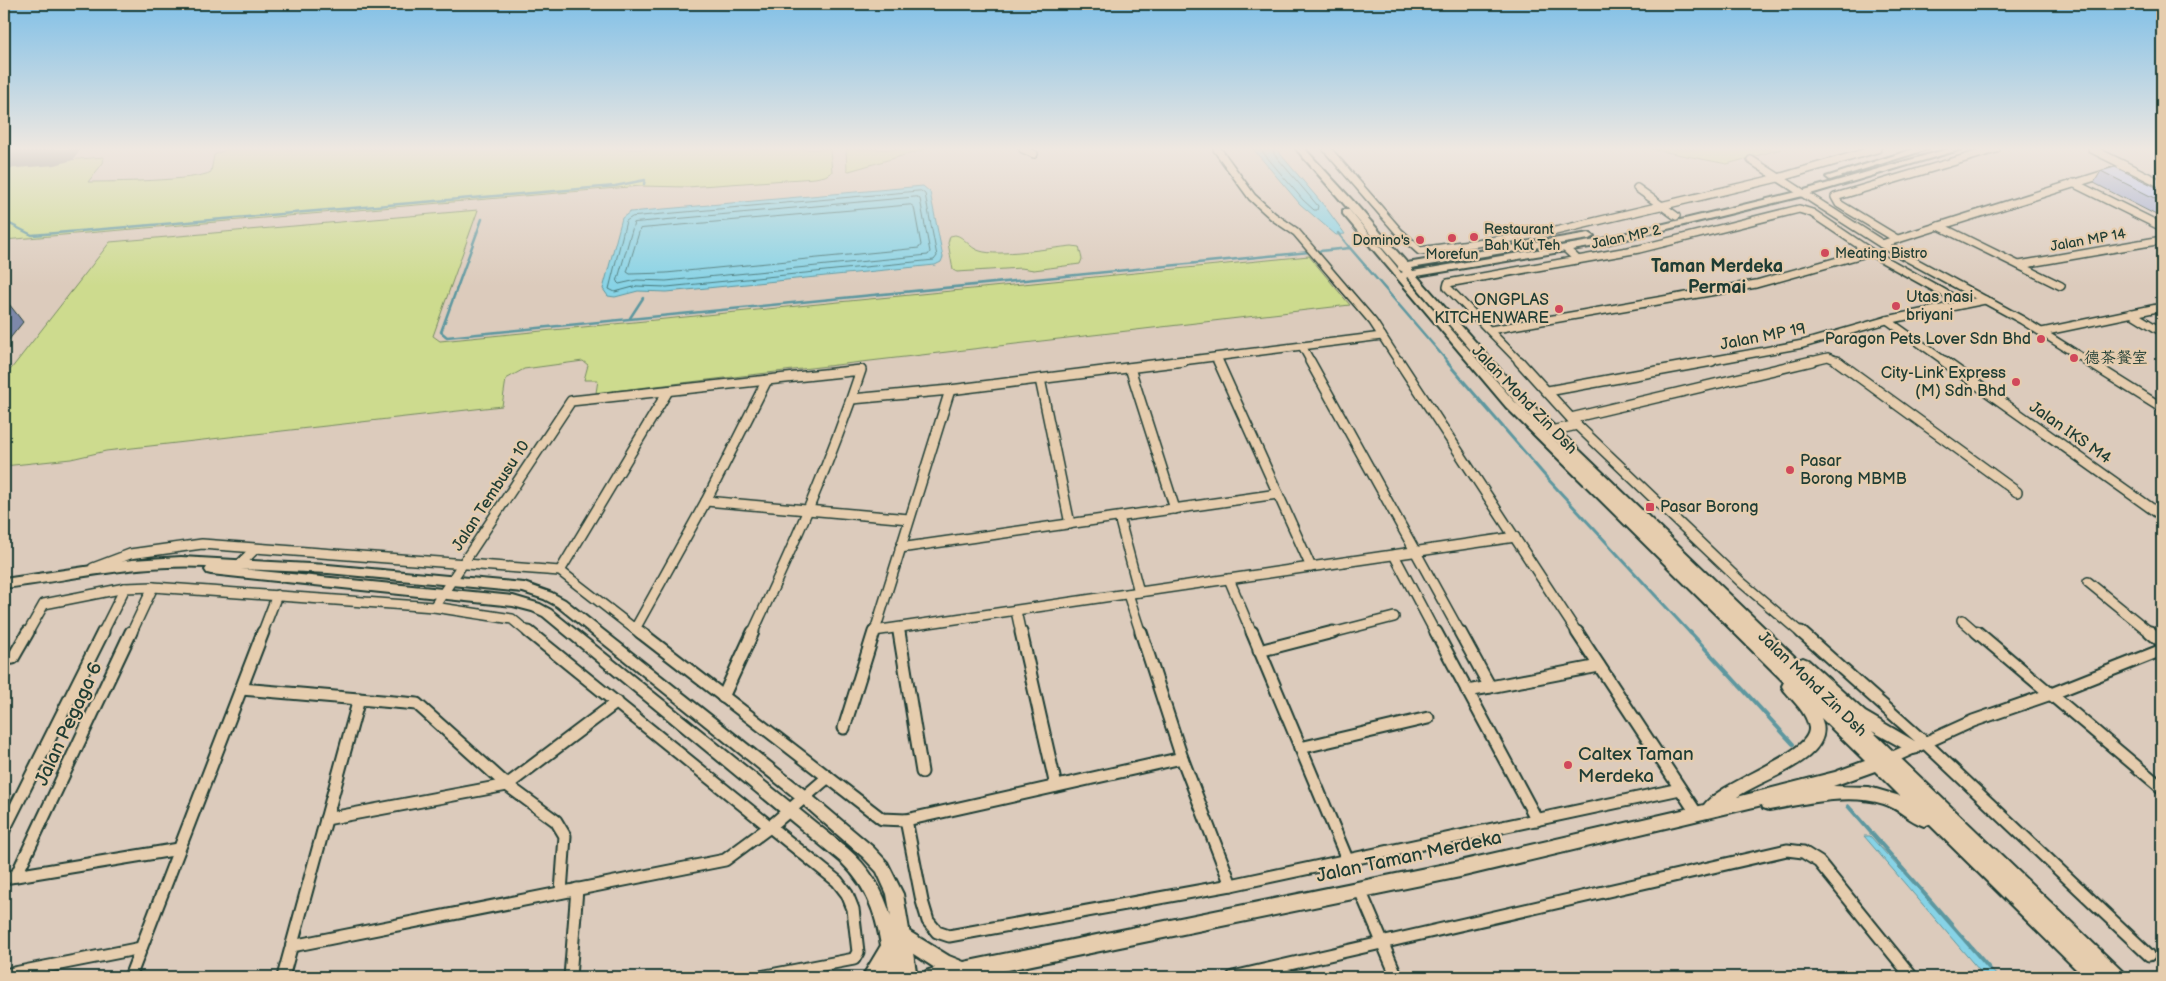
<svg xmlns="http://www.w3.org/2000/svg" width="2166" height="981" font-family="'Balsamiq Sans','LXGW WenKai TC',sans-serif">
	<rect width="100%" height="100%" fill="#dccbbc"/>
	<filter id="ink" filterUnits="userSpaceOnUse"><feTurbulence type="fractalNoise" baseFrequency=".02" numOctaves="2"/><feDisplacementMap in="SourceGraphic" scale="10" xChannelSelector="R" yChannelSelector="G"/><feConvolveMatrix kernelMatrix="1 2 1 2 8 2 1 2 1" color-interpolation-filters="sRGB"/></filter>
	<g filter="url(#ink)">
		<!-- green -->
		<g fill="#cddb8e" stroke="#768c61">
			<path d="M227,149H830L832,172L825,176L815,178L687,187L641,186L4,240V165L104,157L103,163L88,182C110,182 196,181 211,172L214,155Z"/>
			<path d="M846,149H926L849,171L847,170Z"/>
			<path d="M1651,149H1781L1727,164Z"/>
			<path d="M478,210L433,336L440,341L1309,256L1350,305L596,393L598,380H584L588,365L583,361L524,369L506,379L502,406L106,451L71,459L4,466V378L110,242Z"/>
			<path d="M955,235C964,236 969,248 980,251C998,257 1051,248 1072,246L1079,247L1082,259L1080,264L1034,270L1021,268L957,272L953,270L948,243L950,236Z"/>
		</g>
		<!-- water -->
		<g fill="#87d3e6" stroke="#5d979f">
			<path d="M1253,149H1276L1326,208L1345,234L1336,235L1300,204Z"/>
			<path d="M923,186L930,192L943,257L941,262L935,265L667,292L638,291L615,297L608,296L603,289L622,218L630,212Z"/>
			<path d="M1864,836H1870L1998,977H1985Z"/>
		</g>
		<g fill="none" stroke-linecap="round" stroke-linejoin="round">
			<!-- shore -->
			<g stroke="#49797b" stroke-width="1">
				<path d="M1260,149L1303,200L1314,210H1317L1318,206L1274,154L1273,149"/>
				<path d="M921,191L925,194L937,256L934,260L667,287L637,286L615,292L609,289L626,221L632,217Z"/>
				<path d="M917,197L920,199L930,252L928,255L666,281L637,280L619,284L617,282L634,223Z"/>
				<path d="M911,205L914,207L921,245L919,248L666,273L630,274L627,272L640,229Z"/>
			</g>
			<!-- stream-far2 -->
			<g stroke="#5d979f" stroke-width="2.5">
				<path d="M482,219L441,332L447,337L1350,248L1448,362"/>
				<path d="M4,221L32,235L615,186L645,180L644,184"/>
				<path d="M1338,233L1350,248"/>
				<path d="M630,318L643,298"/>
			</g>
			<!-- stream-far1 -->
			<path stroke="#5d979f" stroke-width="3" d="M1446,361L1546,477L1691,634"/>
			<!-- stream -->
			<g stroke="#5d979f" stroke-width="4">
				<path d="M1690,632L1793,744"/>
				<path d="M1848,806L1990,969"/>
			</g>
			<!-- runway -->
			<path fill="#7e8478" fill-rule="evenodd" d="M4,149H81L73,160L55,165L4,169Z"/>
			<!-- minor-far2 casing -->
			<g stroke="#1f3d34" stroke-width="10">
				<g id="minor-far2">
					<path d="M1023,149L1034,154"/>
					<path d="M1217,149L1252,197L1274,217L1296,232L1373,322L1399,362"/>
					<path d="M1327,149L1399,232L1420,251L1547,233L1778,178L1877,149"/>
					<path d="M2092,149L2162,184"/>
					<path d="M1751,160L1882,244L2022,320L2089,362"/>
					<path d="M2073,183L2162,227"/>
					<path d="M1637,188L1676,216"/>
					<path d="M1939,226L2061,286"/>
					<path d="M1897,239L1839,204L1835,197L1996,149"/>
					<path d="M1882,244L2127,167"/>
					<path d="M1566,249L1578,260"/>
					<path d="M2019,265L2162,240"/>
					<path d="M2131,313L2162,332"/>
					<path d="M1887,320L1946,362"/>
					<path d="M1490,330L1756,284L1870,252"/>
					<path d="M2042,332L2162,307"/>
					<path d="M1302,346L1311,362"/>
					<path d="M1216,357L1218,362"/>
					<path d="M1174,362L1382,336"/>
					<path d="M1520,362L1447,287L1448,283L1639,249L1799,209L1812,213L1870,252L1964,304"/>
					<path d="M1705,362L1803,344L1887,320L1985,300"/>
					<path d="M1807,362L1828,357L1840,362"/>
				</g>
			</g>
			<!-- minor-far1 casing -->
			<g stroke="#1f3d34" stroke-width="12">
				<g id="minor-far1">
					<path d="M1218,361L1311,567"/>
					<path d="M1310,361L1461,634"/>
					<path d="M1399,361L1578,634"/>
					<path d="M1519,361L1577,425L1741,582L1802,634"/>
					<path d="M1837,361L2017,492"/>
					<path d="M1944,361L2162,516"/>
					<path d="M2087,361L2162,408"/>
					<path d="M1130,368L1175,509"/>
					<path d="M1040,379L1070,524"/>
					<path d="M1548,391L1712,361"/>
					<path d="M852,399L950,390L1184,361"/>
					<path d="M1571,418L1812,361"/>
					<path d="M1551,431L1577,425"/>
					<path d="M706,501L909,519"/>
					<path d="M1119,517L1139,592"/>
					<path d="M900,548L1278,494"/>
					<path d="M1394,555L1436,634"/>
					<path d="M93,568L130,554L202,544L560,571L641,634"/>
					<path d="M236,568L255,549"/>
					<path d="M560,571L668,391"/>
					<path d="M1229,579L1252,634"/>
					<path d="M2088,582L2152,634"/>
					<path d="M1128,594L1141,634"/>
					<path d="M434,607L571,401L861,370C831,461 793,547 752,634"/>
					<path d="M1016,611L1021,634"/>
					<path d="M1962,620L1978,634"/>
					<path d="M898,628L899,634"/>
					<path d="M635,629L706,501L767,380"/>
					<path d="M874,631L1515,537"/>
					<path d="M27,634L44,604L125,588L153,587L434,607L512,619L530,634"/>
					<path d="M102,634L125,588"/>
					<path d="M131,634L153,587"/>
					<path d="M262,634L277,595"/>
					<path d="M874,634L950,390"/>
					<path d="M1328,634L1394,617"/>
				</g>
			</g>
			<!-- minor casing -->
			<g stroke="#1f3d34" stroke-width="15">
				<g id="minor">
					<path d="M529,632L837,881L847,894L853,909L858,952L854,959L760,977"/>
					<path d="M640,632L882,819L906,820L1182,758"/>
					<path d="M899,632L922,772"/>
					<path d="M1021,632L1056,786"/>
					<path d="M1141,632L1182,758L1231,885"/>
					<path d="M1252,632L1347,859"/>
					<path d="M1436,632L1537,820"/>
					<path d="M1460,632L1490,687L1467,691"/>
					<path d="M1577,632L1697,814"/>
					<path d="M1801,632L1924,742L2149,955"/>
					<path d="M1977,632L2162,788"/>
					<path d="M2150,632L2162,642"/>
					<path d="M1259,651L1333,632"/>
					<path d="M4,659L13,658L28,632"/>
					<path d="M1490,687L1599,666"/>
					<path d="M241,689L417,704L507,785L556,821L565,836L561,892"/>
					<path d="M723,697L753,632"/>
					<path d="M844,728L874,632"/>
					<path d="M1300,748L1428,718"/>
					<path d="M1889,759L1973,721L2051,694L2162,650"/>
					<path d="M326,819L507,785L617,702"/>
					<path d="M906,820L922,901L928,921L937,932L949,936L1231,885L1680,789"/>
					<path d="M4,830L103,632"/>
					<path d="M16,876L131,632"/>
					<path d="M4,878L179,849"/>
					<path d="M1360,890L1397,977"/>
					<path d="M292,946L725,860L771,826L828,777"/>
					<path d="M4,975L141,948"/>
					<path d="M130,977L263,632"/>
					<path d="M283,977L359,699"/>
					<path d="M570,977L577,889"/>
					<path d="M1233,977L1787,850L1803,852L1819,862L1912,977"/>
				</g>
			</g>
			<!-- tertiary casing -->
			<g stroke="#1f3d34" stroke-width="4">
				<path id="tertiary" d="M181,557L328,565L524,583L552,593L565,600L809,793L873,847L887,862L903,894L917,977H886C879,931 876,896 841,862L543,616L532,611L513,606L211,574L207,573L205,570L207,567C138,563 72,580 4,588V579L132,560ZM241,569L328,573L523,592L544,599L557,606L799,801L863,857L877,872L887,894L891,917C883,889 869,867 847,848L551,610L540,604L513,596Z"/>
			</g>
			<!-- secondary casing -->
			<g stroke="#1f3d34" stroke-width="4">
				<g id="secondary">
					<path d="M1296,149H1305L1353,201L1407,263L1589,233L1594,236L1589,239L1411,268L1413,271L1602,239L1801,191L1948,149H1962L1807,195L1602,245L1417,276L1527,400L1798,660L1803,658L1808,660L1865,712L1918,743L1921,748L1918,753L1913,754L1872,731L2122,971L2125,977H2084L1929,824L1924,826C1909,821 1899,809 1884,804C1847,793 1806,804 1769,810L1763,808L1762,805L1460,877L974,977H923L926,971L935,968L898,944L895,938L898,932L904,930L910,932L949,956L964,962L1460,861L1704,805C1722,780 1811,754 1809,728C1807,713 1793,701 1784,690L1782,686L1784,682L1506,407L1343,214V210H1349L1396,266L1401,273L1403,272L1398,269V266ZM1408,277L1519,406L1576,461L1514,401L1406,278ZM1821,718L1865,761L1835,772L1737,797C1761,779 1839,759 1821,718ZM1875,771L1900,796L1869,787L1833,786Z"/>
					<path d="M1914,149H1928L1833,179L1830,180L1826,177Z"/>
					<path d="M889,939L895,942L898,948L881,977H862L883,942Z"/>
				</g>
			</g>
			<!-- minor-far2 -->
			<use href="#minor-far2" stroke="#e6cdae" stroke-width="7"/>
			<!-- minor-far1 -->
			<use href="#minor-far1" stroke="#e6cdae" stroke-width="9"/>
			<!-- minor -->
			<use href="#minor" stroke="#e6cdae" stroke-width="11"/>
			<!-- tertiary -->
			<use href="#tertiary" fill="#e6cdae" fill-rule="evenodd"/>
			<!-- secondary -->
			<use href="#secondary" fill="#e6cdae" fill-rule="evenodd"/>
		</g>
		<!-- wall -->
		<path fill="#9aa8d1" stroke="#1f3d34" d="M2101,171L2162,190V218L2094,183Z"/>
		<!-- shaded-wall -->
		<path fill="#7d88aa" stroke="#1f3d34" d="M9,304L23,322L4,346V310Z"/>
		<!-- building -->
		<g fill="#b3c3f3" stroke="#1f3d34">
			<path d="M2115,167L2162,190V202L2101,171Z"/>
			<path d="M4,304H9L4,310Z"/>
		</g>
	</g>
	<!-- sky -->
	<linearGradient id="sky" x2="0" y2="1"><stop stop-color="#81c0e7"/><stop offset="0.52" stop-color="#efe8e1"/><stop offset="1" stop-color="#efe8e1" stop-opacity="0"/></linearGradient>
	<rect width="2166" height="286" fill="url(#sky)"/>
	<!-- markers -->
	<g fill="#d1495b" stroke="#e6cdae" stroke-width="2">
		<circle cx="1474" cy="237" r="5"/>
		<circle cx="1452" cy="238" r="5"/>
		<circle cx="1420" cy="240" r="5"/>
		<circle cx="1825" cy="253" r="5"/>
		<circle cx="1896" cy="306" r="5"/>
		<circle cx="1559" cy="309" r="5"/>
		<circle cx="2041" cy="339" r="5"/>
		<circle cx="2074" cy="358" r="5"/>
		<circle cx="2016" cy="382" r="5"/>
		<circle cx="1790" cy="470" r="5"/>
		<rect x="1645" y="502" width="10" height="10" rx="2.5"/>
		<circle cx="1568" cy="765" r="5"/>
	</g>
	<g text-anchor="middle" dominant-baseline="central" stroke-width="4.5" stroke-linejoin="round" paint-order="stroke">
		<!-- far-poi labels -->
		<g font-size="14" fill="#1f3d34" stroke="#e6cdae" text-anchor="start">
			<text x="1484" y="229">Restaurant<tspan x="1484" dy="16">Bah Kut Teh</tspan></text>
			<text x="1410" y="240" text-anchor="end">Domino's</text>
			<text x="1835" y="253">Meating Bistro</text>
			<text x="1452" y="254" text-anchor="middle">Morefun</text>
		</g>
		<!-- far-street labels -->
		<g font-size="14" fill="#1f3d34" stroke="#e6cdae">
			<text transform="translate(1626 237) rotate(-12)">Jalan MP 2</text>
			<text transform="translate(2088 240) rotate(-10)">Jalan MP 14</text>
		</g>
		<!-- poi labels -->
		<g font-size="16" fill="#1f3d34" stroke="#e6cdae" text-anchor="start">
			<text x="1906" y="297">Utas nasi<tspan x="1906" dy="18">briyani</tspan></text>
			<text x="1549" y="300" text-anchor="end">ONGPLAS<tspan x="1549" dy="18">KITCHENWARE</tspan></text>
			<text x="2031" y="339" text-anchor="end">Paragon Pets Lover Sdn Bhd</text>
			<text x="2084" y="358">德茶餐室</text>
			<text x="2006" y="373" text-anchor="end">City-Link Express<tspan x="2006" dy="18">(M) Sdn Bhd</tspan></text>
			<text x="1800" y="461">Pasar<tspan x="1800" dy="18">Borong MBMB</tspan></text>
			<text x="1660" y="507">Pasar Borong</text>
		</g>
		<!-- street labels -->
		<g font-size="16" fill="#1f3d34" stroke="#e6cdae">
			<text transform="translate(1763 337) rotate(-11)">Jalan MP 19</text>
			<text transform="translate(1524 400) rotate(46)">Jalan Mohd Zin Dsh</text>
			<text transform="translate(2070 433) rotate(35)">Jalan IKS M4</text>
			<text transform="translate(491 496) rotate(-57)">Jalan Tembusu 10</text>
			<text transform="translate(1812 684) rotate(44)">Jalan Mohd Zin Dsh</text>
		</g>
		<!-- neighbourhood labels -->
		<g font-size="18" font-weight="bold" fill="#1f3d34" stroke="#e6cdae">
			<text x="1717" y="266">Taman Merdeka<tspan x="1717" dy="21">Permai</tspan></text>
		</g>
		<!-- near-street labels -->
		<g font-size="19" fill="#1f3d34" stroke="#e6cdae">
			<text transform="translate(69 724) rotate(-65)">Jalan Pegaga 6</text>
			<text transform="translate(1409 857) rotate(-12)">Jalan Taman Merdeka</text>
		</g>
		<!-- near-poi labels -->
		<g font-size="19" fill="#1f3d34" stroke="#e6cdae" text-anchor="start">
			<text x="1578" y="754">Caltex Taman<tspan x="1578" dy="22">Merdeka</tspan></text>
		</g>
	</g>
	<!-- margin -->
	<rect width="2166" height="981" fill="none" stroke="#e6cdae" stroke-width="20"/>
	<rect x="10" y="10" width="2146" height="961" fill="none" stroke="#1f3d34" stroke-width="2" filter="url(#ink)"/>
</svg>
